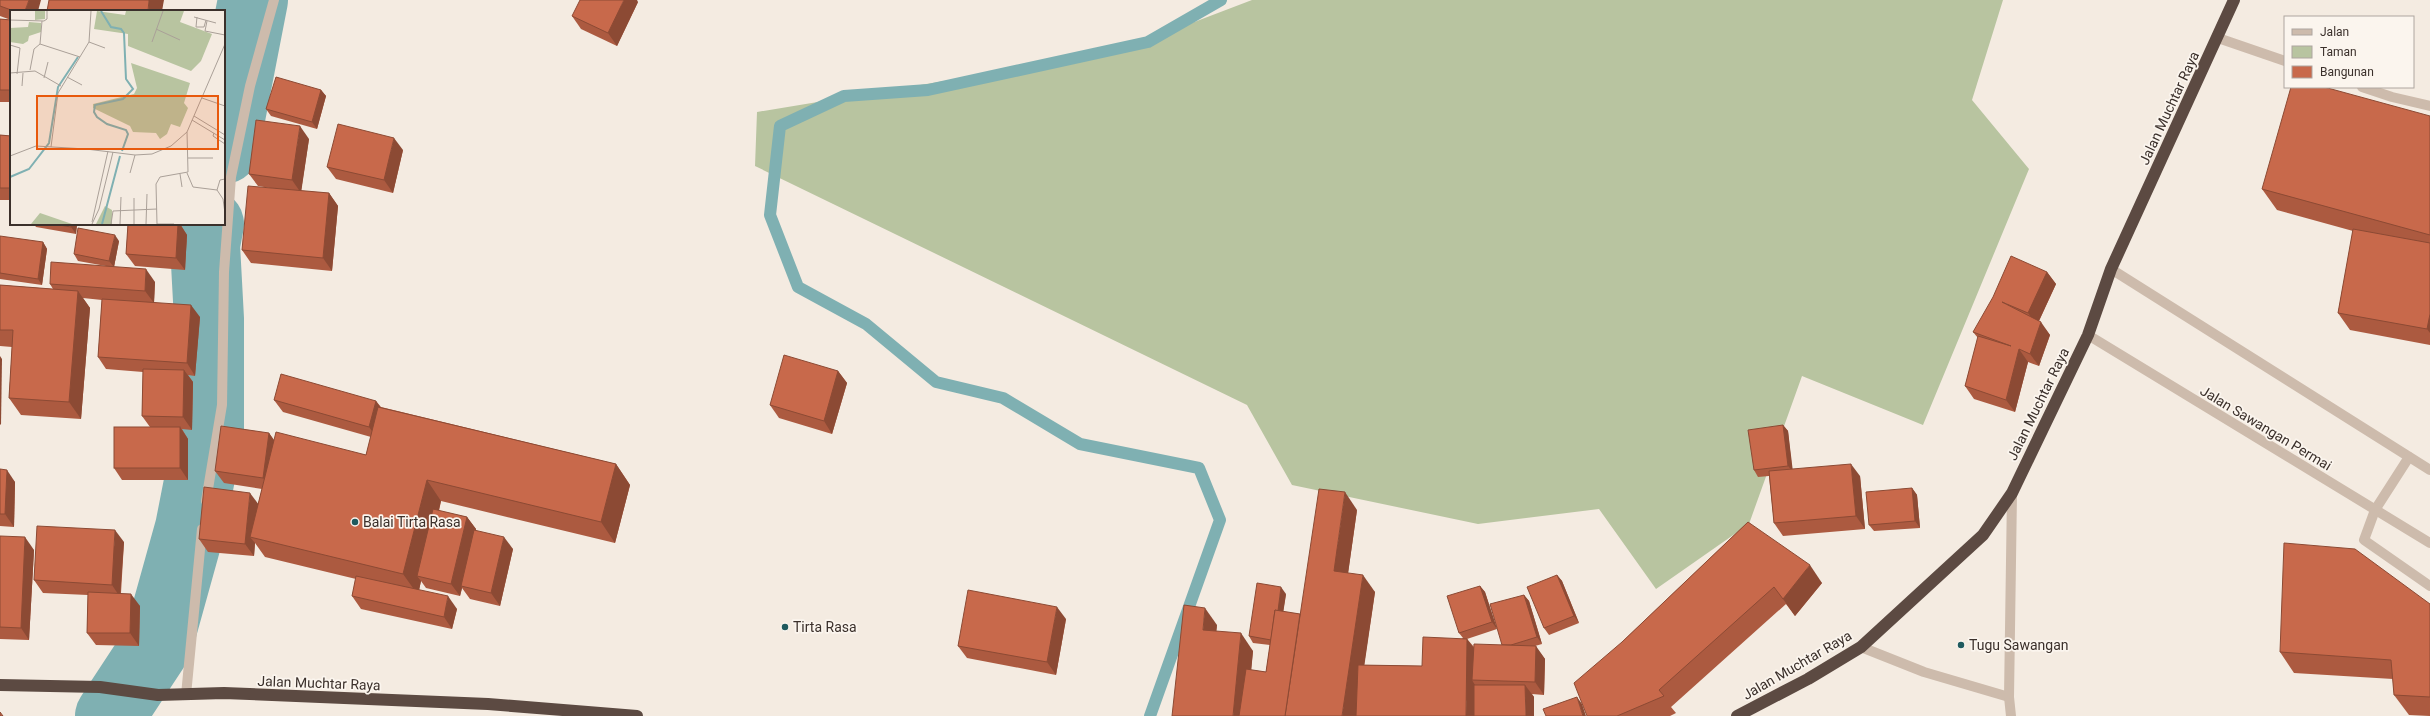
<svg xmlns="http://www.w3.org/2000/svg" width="2430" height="716" font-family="Roboto,sans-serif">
	<rect width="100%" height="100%" fill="#f4ebe1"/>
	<!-- green -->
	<path fill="#b8c4a0" d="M1252,0H2003L1972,100L2029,169L1923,425L1802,376L1749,524L1656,589L1599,509L1478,524L1292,485L1247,405L755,166L757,112L1113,53Z"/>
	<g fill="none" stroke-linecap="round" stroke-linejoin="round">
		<!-- stream -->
		<path stroke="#7fb0b2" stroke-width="12" d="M1150,716L1220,520L1199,468L1080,444L1003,398L936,382L866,324L798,287L770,215L780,126L844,96L928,90L1148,42L1221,0"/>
		<!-- river -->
		<g stroke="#7fb0b2" stroke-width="70">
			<path d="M224,149L253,0"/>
			<path d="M110,716L158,643L190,528L209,431V319L205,245L209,224"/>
		</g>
		<!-- minor -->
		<g stroke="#cdbbac" stroke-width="10">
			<path d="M2218,38L2285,61"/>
			<path d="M2362,87L2392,97L2430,106"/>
			<path d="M2111,269L2430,470"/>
			<path d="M2088,335L2430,543"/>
			<path d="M2409,457L2375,510L2364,540L2430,586"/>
			<path d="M206,501L222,405L224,272L231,177L250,86L274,0"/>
			<path d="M1861,647L1924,672L2009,697"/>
			<path d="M186,695L202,529"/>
			<path d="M2011,716L2009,697L2012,493"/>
		</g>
		<!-- highway -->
		<g stroke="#5c4a42" stroke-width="12">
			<path d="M0,685L100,687L158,695L224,693L488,704L637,716"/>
			<path d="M1737,716L1808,679L1861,647L1983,535L2012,493L2088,335L2111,269L2234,0"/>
		</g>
	</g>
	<!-- wall -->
	<g fill="#ac5a40">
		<path d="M0,0L38,11H11V20L0,16Z"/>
		<path d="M638,2L617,46L581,29L572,16Z"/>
		<path d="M0,19L11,20V102H0Z"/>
		<path d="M321,90L326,96L317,129L271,116L266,109Z"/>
		<path d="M2430,116V345L2350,330L2338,313L2353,231L2277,210L2262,189Z"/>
		<path d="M0,135L11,136V200H0Z"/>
		<path d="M309,139L301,191L329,193L338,206L332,271L251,263L242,250L276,189L258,186L249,174Z"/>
		<path d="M403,150L393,193L336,179L327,167Z"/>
		<path d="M34,224H77L76,234L36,227Z"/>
		<path d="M128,224H180L187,235L185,270L135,266L126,254Z"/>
		<path d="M0,240L43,242L47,249L42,285L0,279Z"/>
		<path d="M119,241L114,267L155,282L154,302L200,317L195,376L188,375L193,382L192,430L182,429L188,439V480H122L114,468L150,427L142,416L143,372L106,369L98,357L102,300L83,298L90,308L81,419L21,415L9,398L12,347L0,346V285L53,289L50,284L106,266L78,261L74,254Z"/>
		<path d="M2047,272L2056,284L2039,321L2050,335L2039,366L2028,362L2015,412L1974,399L1965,386L1978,338L1973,332Z"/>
		<path d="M838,371L847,383L832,434L779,418L770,405Z"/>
		<path d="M274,400L376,401L381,407L616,464L630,485L615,543L441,501L439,511L467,517L476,529V531L513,549L500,606L470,599L462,588L460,596L426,588L421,581L419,590L457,609L452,629L361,609L352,596L356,579L265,557L255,543L254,556L208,552L199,539L258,504L262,489L224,483L215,471L269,433L274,440L366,455L371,437L283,412Z"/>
		<path d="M1783,425L1788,431L1792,469L1860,476L1865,529L1783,536L1774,523L1769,476L1758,477L1754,470Z"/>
		<path d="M0,469L15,482L14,527L0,526Z"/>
		<path d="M1912,488L1917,495L1920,528L1874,531L1869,525Z"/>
		<path d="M1357,510L1348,573L1375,592L1364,665L1422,666L1463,638L1459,633L1480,586L1485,592L1497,629L1467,639L1474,647L1502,645L1524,595L1529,601L1542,644L1535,646L1545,659L1544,695L1532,694L1534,697L1172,716L1217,625L1216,631L1253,651L1251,670L1266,672L1270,645L1253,643L1249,636L1286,594L1283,612L1300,614Z"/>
		<path d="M1748,522L1822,583L1795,616L1786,604L1671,707L1676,713L1670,716H1587L1622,642Z"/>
		<path d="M0,536L34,550L29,640L0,639Z"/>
		<path d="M124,542L121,593L140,606L139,646L96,645L87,633L88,595L43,593L34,580Z"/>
		<path d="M1557,575L1562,581L1579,623L1549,635L1544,628Z"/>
		<path d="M2430,604V716L2409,715L2394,695L2393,679L2294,673L2280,652Z"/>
		<path d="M1066,619L1056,675L967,658L958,646Z"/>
	</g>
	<!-- shaded-wall -->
	<g fill="#8c4a34">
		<path d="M29,0H41L38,11H25Z"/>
		<path d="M149,0H164L162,11H148Z"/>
		<path d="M624,0H637L638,2L617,46L608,33Z"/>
		<path d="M11,64V92L10,90Z"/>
		<path d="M321,90L326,96L317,129L312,122Z"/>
		<path d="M300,126L309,139L301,193L292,180Z"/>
		<path d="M394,138L403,150L393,193L384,180Z"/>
		<path d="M329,193L338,206L332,271L323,258Z"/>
		<path d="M71,224H77L76,234L71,227Z"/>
		<path d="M178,224H180L187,235L185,270L176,258Z"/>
		<path d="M115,235L119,241L114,267L109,261Z"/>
		<path d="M43,242L47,249L42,285L38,279Z"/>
		<path d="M146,269L155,282L154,303L145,291Z"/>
		<path d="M2047,272L2056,284L2037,325L2028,313Z"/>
		<path d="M78,291L90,308L81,419L69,402Z"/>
		<path d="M191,305L200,317L195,376L187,363Z"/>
		<path d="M2430,314V333L2427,329Z"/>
		<path d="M2041,322L2050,335L2039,366L2030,354Z"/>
		<path d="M2019,349L2028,362L2015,412L2006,400Z"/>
		<path d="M0,356L2,359L1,425L0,424Z"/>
		<path d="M184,370L193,382L192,430L183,417Z"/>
		<path d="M838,371L847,383L832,434L824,421Z"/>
		<path d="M376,401L385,414L378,439L369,427Z"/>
		<path d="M1783,425L1788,431L1793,472L1788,466Z"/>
		<path d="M180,427L188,439V480L180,468Z"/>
		<path d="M269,433L278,446L272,490L263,478Z"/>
		<path d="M616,464L630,485L615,543L601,522Z"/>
		<path d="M1851,464L1860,476L1865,529L1856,516Z"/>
		<path d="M7,470L15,482L14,527L5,514Z"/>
		<path d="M427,480L441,501L422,577L417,576L421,581L418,595L403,574Z"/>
		<path d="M1912,488L1917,495L1920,528L1915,521Z"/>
		<path d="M1345,492L1357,510L1346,588L1334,571Z"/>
		<path d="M250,493L259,505L250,537L255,543L254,556L245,544Z"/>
		<path d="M467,517L476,529L462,586H461L462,588L460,596L451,584Z"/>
		<path d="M115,530L124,542L120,597L112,585Z"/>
		<path d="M25,537L34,550L29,640L21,628Z"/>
		<path d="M504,537L513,549L500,606L491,593Z"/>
		<path d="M1810,565L1822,583L1795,616L1783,599Z"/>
		<path d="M1363,575L1375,592L1357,716H1342Z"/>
		<path d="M1557,575L1562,581L1579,623L1574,616Z"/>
		<path d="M1480,586L1485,592L1497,629L1492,622Z"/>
		<path d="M1281,587L1286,594L1278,647L1273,640Z"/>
		<path d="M131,594L140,606L139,646L130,633Z"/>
		<path d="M1524,595L1529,601L1542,644L1537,637Z"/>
		<path d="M448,596L457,609L452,629L444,617Z"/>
		<path d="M1057,607L1066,619L1056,675L1047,662Z"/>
		<path d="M1205,608L1217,625L1215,647L1203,630Z"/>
		<path d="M1241,633L1253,651L1247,716H1233Z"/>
		<path d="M1467,639L1476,651L1472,680L1475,685V716H1466Z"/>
		<path d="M1536,646L1545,659L1544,695L1535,682Z"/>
		<path d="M1525,685L1534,697V716H1526Z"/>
		<path d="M1577,697L1582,704L1586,716H1583Z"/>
	</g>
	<!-- building -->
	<g fill="#c8694b" stroke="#8c4a34">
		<path d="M0,0H29L25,11H14L0,6Z"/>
		<path d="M49,0H149L148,11H47Z"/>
		<path d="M580,0H624L608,33L572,16Z"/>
		<path d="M0,19L11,20V64L10,90H0Z"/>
		<path d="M276,77L321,90L312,122L266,109Z"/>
		<path d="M2291,87H2324L2430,116V235L2262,189Z"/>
		<path d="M256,120L300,126L292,180L249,174Z"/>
		<path d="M338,124L394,138L384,180L327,167Z"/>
		<path d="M0,135L11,136V188H0Z"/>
		<path d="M248,186L329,193L323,258L242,250Z"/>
		<path d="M53,224H71V227Z"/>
		<path d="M128,224H178L176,258L126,254Z"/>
		<path d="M78,228L115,235L109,261L74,254Z"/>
		<path d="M2353,229L2430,243V314L2427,329L2338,313Z"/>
		<path d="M0,236L43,242L38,279L0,273Z"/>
		<path d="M2011,256L2047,272L2028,313L2002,302L2041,322L2030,354L2019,349L2006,400L1965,386L1978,336L2011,346L1973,332L1993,297Z"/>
		<path d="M51,262L146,269L145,291L50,284Z"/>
		<path d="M0,285L78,291L69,402L9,398L13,330H0Z"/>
		<path d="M102,299L191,305L187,363L98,357Z"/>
		<path d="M784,355L838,371L824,421L770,405Z"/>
		<path d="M143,369L184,370L183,417L142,416Z"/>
		<path d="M281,374L376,401L369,427L274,400Z"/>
		<path d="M378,407L616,464L601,522L427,480L403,574L250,537L276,432L366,455Z"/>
		<path d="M1783,425L1788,466L1754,470L1748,430Z"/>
		<path d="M221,426L269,433L263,478L215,471Z"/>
		<rect x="114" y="427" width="66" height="41"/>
		<path d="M1851,464L1856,516L1774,523L1769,471Z"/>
		<path d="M0,469L7,470L5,514H0Z"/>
		<path d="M204,487L250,493L245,544L199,539Z"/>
		<path d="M1912,488L1915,521L1869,525L1866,492Z"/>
		<path d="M1319,489L1345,492L1334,571L1363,575L1342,716H1285Z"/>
		<path d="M433,509L467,517L451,584L417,576Z"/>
		<path d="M1748,522L1810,565L1783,599L1774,587L1659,690L1664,696L1617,716H1587L1574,683L1622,642Z"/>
		<path d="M37,526L115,530L112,585L34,580Z"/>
		<path d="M474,530L504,537L491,593L461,586Z"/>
		<path d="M0,536L25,537L21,628L0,627Z"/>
		<path d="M2284,543L2355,549L2430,604V697L2394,695L2391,660L2280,652Z"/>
		<path d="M1557,575L1574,616L1544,628L1527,587Z"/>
		<path d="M356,576L448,596L444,617L352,596Z"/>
		<path d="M1257,583L1281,587L1278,611L1275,610L1271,640L1249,636Z"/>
		<path d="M1480,586L1492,622L1459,633L1447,596Z"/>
		<path d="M968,590L1057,607L1047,662L958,646Z"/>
		<path d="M88,592L131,594L130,633H87Z"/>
		<path d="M1524,595L1537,637L1511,645H1502L1490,604Z"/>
		<path d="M1184,605L1205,608L1203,630L1241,633L1233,716H1172Z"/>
		<path d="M1275,610L1300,614L1285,716H1239L1246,669L1266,672Z"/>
		<path d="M1423,637L1467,639L1466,716H1356L1358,665L1422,666Z"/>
		<path d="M1474,644L1536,646L1535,682L1472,680Z"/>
		<path d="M1474,685H1525L1526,716H1474Z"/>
		<path d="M1577,697L1583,716H1546L1543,709Z"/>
		<path d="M0,712L3,716H0Z"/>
	</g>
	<!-- markers -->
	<g fill="#1f5a5e" stroke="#fbf5ee" stroke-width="1.5">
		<circle cx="355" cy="522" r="4"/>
		<circle cx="785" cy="627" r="4"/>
		<circle cx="1961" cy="645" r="4"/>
	</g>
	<g text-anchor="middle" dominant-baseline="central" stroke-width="3.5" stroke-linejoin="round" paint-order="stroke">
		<!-- street labels -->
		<g font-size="14" fill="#3b302b" stroke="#fbf5ee">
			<text transform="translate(2169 108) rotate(-65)">Jalan Muchtar Raya</text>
			<text transform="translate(2038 404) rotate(-64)">Jalan Muchtar Raya</text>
			<text transform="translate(2266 428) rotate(31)">Jalan Sawangan Permai</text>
			<text transform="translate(1797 665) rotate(-30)">Jalan Muchtar Raya</text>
			<text transform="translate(319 683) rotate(2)">Jalan Muchtar Raya</text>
		</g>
		<!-- poi labels -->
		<g font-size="14" fill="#3b302b" stroke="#fbf5ee" text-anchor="start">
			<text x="363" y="522">Balai Tirta Rasa</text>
			<text x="793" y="627">Tirta Rasa</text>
			<text x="1969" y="645">Tugu Sawangan</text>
		</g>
	</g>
	<!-- overview -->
	<g transform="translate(10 10)">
		<rect width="215" height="215" fill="#f4ebe1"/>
		<path d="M25,1H35V9L25,10ZM87,1L115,5L116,1H174L170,12L202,24L191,51L181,61L118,36V24L84,19ZM19,12L31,13V22L19,26L18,31L13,34L0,32V18L18,17ZM121,53L180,73L174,93L178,98L170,117L161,114L157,124L150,129L146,123L123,122L120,116L83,98V94L124,84L127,78ZM95,196L102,200V214H86ZM30,203L62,214H21Z" fill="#b8c4a0"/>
		<path fill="none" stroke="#7fb0b2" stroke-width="2" d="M91,1L101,17L111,19L114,23L116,69L123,79L113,89L85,95L84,102L87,107L97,114L116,120L118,124L112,141M0,167L19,159L39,133L48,77L68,47M92,214L110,146"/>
		<path fill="none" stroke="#aaa098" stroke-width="1" d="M184,7L206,13M187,7L186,17H194L196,10M0,10L34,11L37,9V1M197,11L195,21L215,25M146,19L170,30M79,32L95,38M142,32L153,1M30,34L70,47M0,35L10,38L7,64M20,60L24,39L30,34L32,11M0,63L25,61L51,76M57,67L72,75M34,68L38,52M12,76L13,63M192,88L215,96M184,106L215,125M182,110L215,130M204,123L203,126L215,134M41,137L48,83L79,32L81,1M0,146L26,136L76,139L125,145L142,144L161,136L177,122L215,34M178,148H203M120,163L125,145M177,163L183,177L207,180L213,189L215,203M170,164L172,177M207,180L210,170L215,169M124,188V214M82,212L98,141M82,214L89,199L103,142M101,214L103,201L147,199M110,214L111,187M136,214L137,184M164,214H147L146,174L150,167L178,162L177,122"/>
		<path fill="#e8590c" fill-opacity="0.15" stroke="#e8590c" stroke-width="2" d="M27,86H208V139H27Z"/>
		<rect width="215" height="215" fill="none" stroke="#3b302b" stroke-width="2"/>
	</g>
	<!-- legend -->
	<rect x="2284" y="16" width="130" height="72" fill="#fbf5ee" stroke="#aea6a0"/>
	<rect x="2292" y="29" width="20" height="6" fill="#cdbbac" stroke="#aea6a0"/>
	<text x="2320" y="36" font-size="12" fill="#3b302b">Jalan</text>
	<rect x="2292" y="46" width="20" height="12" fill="#b8c4a0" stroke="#aea6a0"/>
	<text x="2320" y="56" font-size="12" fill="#3b302b">Taman</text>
	<rect x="2292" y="66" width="20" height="12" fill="#c8694b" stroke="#aea6a0"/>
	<text x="2320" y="76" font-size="12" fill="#3b302b">Bangunan</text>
</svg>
